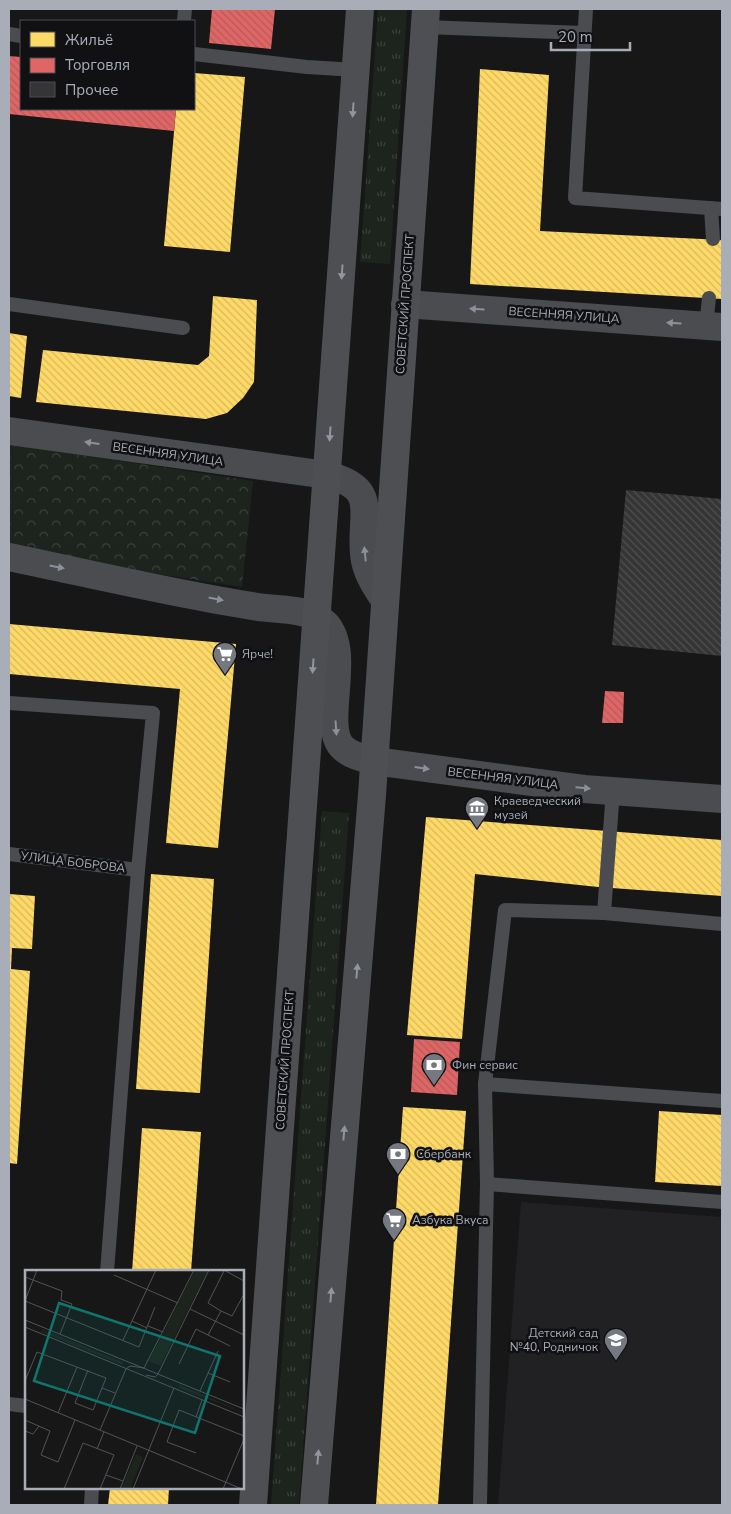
<svg xmlns="http://www.w3.org/2000/svg" width="731" height="1514" font-family="'Nunito Sans',sans-serif">
	<defs>
		<pattern id="grass-tufts" width="24" height="20" patternUnits="userSpaceOnUse" patternTransform="scale(1.25)"><rect width="24" height="20" fill="#1d241e"/><path d="M3 7l-1-3M5 7V3M7 7l1-3M15 17l-1-3M17 17v-4M19 17l1-3" fill="none" stroke="#3b413d"/></pattern>
		<pattern id="forest-crowns" width="20" height="18" patternUnits="userSpaceOnUse" patternTransform="scale(1.25)"><rect width="20" height="18" fill="#1d241e"/><path d="M2 6a3 3 0 1 1 6 0M12 15a3 3 0 1 1 6 0" fill="none" stroke="#3b413d"/></pattern>
		<pattern id="homes-back-hatch" width="6" height="6" patternUnits="userSpaceOnUse" patternTransform="scale(1.25)"><rect width="6" height="6" fill="#ffd966"/><path d="M-1 5l2 2M0 0l6 6M5-1l2 2" fill="none" stroke="#d6b85d"/></pattern>
		<pattern id="shops-back-hatch" width="6" height="6" patternUnits="userSpaceOnUse" patternTransform="scale(1.25)"><rect width="6" height="6" fill="#e06666"/><path d="M-1 5l2 2M0 0l6 6M5-1l2 2" fill="none" stroke="#b45a5a"/></pattern>
		<pattern id="building-back-hatch" width="6" height="6" patternUnits="userSpaceOnUse" patternTransform="scale(1.25)"><rect width="6" height="6" fill="#353536"/><path d="M-1 5l2 2M0 0l6 6M5-1l2 2" fill="none" stroke="#4f5051"/></pattern>
	</defs>
	<rect width="100%" height="100%" fill="#171717"/>
	<!-- built -->
	<path fill="#212123" d="M521,1202L722,1217V1505H498Z"/>
	<!-- grass -->
	<g fill="url(#grass-tufts)">
		<path d="M378,9H407L390,264L360,262Z"/>
		<path d="M322,811L349,813L299,1505H271Z"/>
	</g>
	<!-- forest -->
	<path fill="url(#forest-crowns)" d="M9,444L253,481L242,587L9,551Z"/>
	<!-- homes -->
	<g fill="url(#homes-back-hatch)">
		<path d="M480,69L549,75L540,231L722,240V299L470,284Z"/>
		<path d="M194,73L245,77L230,252L164,246L176,109H194Z"/>
		<path d="M213,296L257,300L254,382L243,398L227,413L206,419L36,402L43,350L198,365L209,356Z"/>
		<path d="M9,333L27,336L21,398L9,396Z"/>
		<path d="M9,624L236,644L218,848L166,843L180,689L9,674Z"/>
		<path d="M426,817L722,840V896L598,887L475,874L462,1039L407,1035Z"/>
		<path d="M151,874L214,879L200,1093L136,1089Z"/>
		<path d="M9,894L35,896L32,949L12,948L11,969L30,971L17,1164L9,1163Z"/>
		<path d="M403,1107L466,1111L438,1505H376Z"/>
		<path d="M659,1111L722,1115V1186L655,1182Z"/>
		<path d="M142,1128L201,1132L191,1272H132Z"/>
		<path d="M110,1488H169L168,1505H108Z"/>
	</g>
	<!-- shops -->
	<g fill="url(#shops-back-hatch)">
		<path d="M212,9H275L271,49L209,43Z"/>
		<path d="M9,56L21,57V109H176L174,131L9,114Z"/>
		<path d="M605,691L624,692L623,723H602Z"/>
		<path d="M414,1039L460,1042L457,1095L411,1092Z"/>
	</g>
	<!-- building -->
	<path fill="url(#building-back-hatch)" d="M626,490L722,499V656L612,645Z"/>
	<g fill="none" stroke-linecap="round" stroke-linejoin="round">
		<!-- service -->
		<g stroke="#4b4c50" stroke-width="14">
			<path d="M586,9L575,198L722,209"/>
			<path d="M184,21L185,9"/>
			<path d="M425,27L584,33"/>
			<path d="M9,34L21,36"/>
			<path d="M194,54L307,67L356,70"/>
			<path d="M711,208L713,239"/>
			<path d="M9,304L183,328"/>
			<path d="M706,326L709,298"/>
			<path d="M9,703L153,713L138,870L107,1272"/>
			<path d="M613,790L604,913L722,924"/>
			<path d="M9,854L138,870"/>
			<path d="M485,1084L722,1101"/>
			<path d="M487,1184L722,1202"/>
			<path d="M9,1404L26,1406"/>
			<path d="M91,1505L92,1488"/>
			<path d="M480,1505L487,1184L485,1084L505,910L604,913"/>
		</g>
		<!-- minor -->
		<g stroke="#4b4c50" stroke-width="28">
			<path d="M405,304L722,327"/>
			<path d="M9,431L327,475C384,489 357,517 365,561C368,575 376,587 384,599"/>
			<path d="M9,557C91,574 174,594 258,607C278,610 311,608 326,624C353,654 320,727 343,748C352,756 363,758 374,761L584,789L722,799"/>
		</g>
		<!-- primary -->
		<g stroke="#4d4f52" stroke-width="28">
			<path d="M253,1505L360,9"/>
			<path d="M314,1505L372,795L426,9"/>
		</g>
	</g>
	<!-- one-way arrows -->
	<defs><path id="oneway-solid" d="M-6-.8H1V-3.2L6.5 0L1 3.2V.8H-6Z" transform="scale(1.25)"/></defs>
	<g fill="#91969e">
		<use href="#oneway-solid" transform="translate(353 110) rotate(94)"/>
		<use href="#oneway-solid" transform="translate(342 272) rotate(94)"/>
		<use href="#oneway-solid" transform="translate(330 434) rotate(94)"/>
		<use href="#oneway-solid" transform="translate(313 666) rotate(94)"/>
		<use href="#oneway-solid" transform="translate(357 971) rotate(-85)"/>
		<use href="#oneway-solid" transform="translate(344 1133) rotate(-85)"/>
		<use href="#oneway-solid" transform="translate(331 1295) rotate(-85)"/>
		<use href="#oneway-solid" transform="translate(318 1457) rotate(-85)"/>
	</g>
	<g fill="#8c9099">
		<use href="#oneway-solid" transform="translate(477 309) rotate(-176)"/>
		<use href="#oneway-solid" transform="translate(674 323) rotate(-176)"/>
		<use href="#oneway-solid" transform="translate(92 443) rotate(-172)"/>
		<use href="#oneway-solid" transform="translate(365 554) rotate(-96)"/>
		<use href="#oneway-solid" transform="translate(57 567) rotate(11)"/>
		<use href="#oneway-solid" transform="translate(216 599) rotate(11)"/>
		<use href="#oneway-solid" transform="translate(336 728) rotate(86)"/>
		<use href="#oneway-solid" transform="translate(422 768) rotate(8)"/>
		<use href="#oneway-solid" transform="translate(583 788) rotate(5)"/>
	</g>
	<!-- icons -->
	<defs>
		<g id="supermarket-pin" transform="scale(1.25)"><path d="M0 17L-7.5 6A9.5 9.5 0 1 1 7.5 6Z" fill="#757880" stroke="#111113"/><path d="M-6-5.5h2.5l.6 2H6L4.5 2H-2.5L-4.4-4H-6ZM-1.5 3.2a1.3 1.3 0 1 0 .1 0ZM3 3.2a1.3 1.3 0 1 0 .1 0Z" fill="#fff"/></g>
		<g id="museum-pin" transform="scale(1.25)"><path d="M0 17L-7.5 6A9.5 9.5 0 1 1 7.5 6Z" fill="#757880" stroke="#111113"/><path d="M0-6L6-3V-2H-6V-3ZM-5-1h2V3h-2ZM-1-1h2V3h-2ZM3-1h2V3H3ZM-6 4H6V6H-6Z" fill="#fff"/></g>
		<g id="bank-pin" transform="scale(1.25)"><path d="M0 17L-7.5 6A9.5 9.5 0 1 1 7.5 6Z" fill="#757880" stroke="#111113"/><path d="M-6-4H6V4H-6ZM0-2.3a2.3 2.3 0 1 0 0 4.6a2.3 2.3 0 1 0 0-4.6Z" fill="#fff"/></g>
		<g id="school-pin" transform="scale(1.25)"><path d="M0 17L-7.5 6A9.5 9.5 0 1 1 7.5 6Z" fill="#757880" stroke="#111113"/><path d="M0-5L7-2L0 1L-7-2ZM-4 1L0 2.5L4 1V4Q0 6-4 4Z" fill="#fff"/></g>
	</defs>
	<g fill-rule="evenodd">
		<use href="#supermarket-pin" x="225" y="654"/>
		<use href="#museum-pin" x="477" y="808"/>
		<use href="#bank-pin" x="434" y="1065"/>
		<use href="#bank-pin" x="398" y="1154"/>
		<use href="#supermarket-pin" x="394" y="1220"/>
		<use href="#school-pin" x="616" y="1340"/>
	</g>
	<g text-anchor="middle" dominant-baseline="central" stroke-width="5" stroke-linejoin="round" paint-order="stroke">
		<!-- street labels -->
		<g font-size="12" fill="#a8adb8" stroke="#111113">
			<text transform="translate(405 304) rotate(-86)">СОВЕТСКИЙ ПРОСПЕКТ</text>
			<text transform="translate(564 315) rotate(4)">ВЕСЕННЯЯ УЛИЦА</text>
			<text transform="translate(168 454) rotate(8)">ВЕСЕННЯЯ УЛИЦА</text>
			<text transform="translate(503 778) rotate(7)">ВЕСЕННЯЯ УЛИЦА</text>
			<text transform="translate(73 862) rotate(7)">УЛИЦА БОБРОВА</text>
			<text transform="translate(285 1060) rotate(-86)">СОВЕТСКИЙ ПРОСПЕКТ</text>
		</g>
		<!-- poi labels -->
		<g font-size="12" fill="#a8adb8" stroke="#111113" text-anchor="start">
			<text x="242" y="654">Ярче!</text>
			<text x="494" y="801">Краеведческий<tspan x="494" dy="14">музей</tspan></text>
			<text x="452" y="1065">Фин сервис</text>
			<text x="416" y="1154">Сбербанк</text>
			<text x="412" y="1220">Азбука Вкуса</text>
			<text x="598" y="1333" text-anchor="end">Детский сад<tspan x="598" dy="14">№40, Родничок</tspan></text>
		</g>
	</g>
	<!-- overview -->
	<g transform="translate(25 1270)">
		<rect width="219" height="219" fill="#171717"/>
		<path d="M17,59L98,92L97,95L16,62ZM155,115L209,138V139L154,118Z" fill="#1d241e"/>
		<path d="M170,0H183L135,96L124,91ZM111,184L118,187L105,219H96Z" fill="#1d241e"/>
		<path fill="none" stroke="#515357" stroke-width="1" d="M199,0L219,11M89,5L153,33M0,7L37,21L36,30L47,34L35,64M0,31L114,77L130,37M0,31L12,0M165,39L219,65M196,41L207,46L219,24M0,50L219,139M107,51L122,58M123,56L138,62M0,57L219,147M183,65L196,41L183,33L199,1M98,70L131,0M154,94L171,59L205,76M63,100L50,133L68,140L77,118L90,123M183,103L205,112M121,105L130,107L133,104L184,0M0,111L12,82L81,108L77,118M175,121L193,81M0,129L217,219M33,143L52,97M171,147L177,130M0,150L25,161L16,185L33,192L50,150M75,160L101,99L105,96L119,98L169,0M0,161L8,164L14,156M72,179L79,162M171,183L142,172L154,140L219,166M81,205L98,211M39,219L58,173L89,185L75,219M95,219L112,176M108,219L149,118M198,219L219,169"/>
		<path fill="#0f766e" fill-opacity="0.15" stroke="#0f766e" stroke-width="2.5" d="M34,33L195,86L170,163L9,111Z"/>
		<rect width="219" height="219" fill="none" stroke="#a8adb8" stroke-width="2.5"/>
	</g>
	<!-- border -->
	<rect width="731" height="1514" fill="none" stroke="#a8adb8" stroke-width="20"/>
	<!-- legend -->
	<rect x="20" y="20" width="175" height="90" fill="#111113" stroke="#4d4f55"/>
	<rect x="30" y="32" width="25" height="15" fill="#ffd966" stroke="#4d4f55"/>
	<text x="65" y="45" font-size="15" fill="#a8adb8">Жильё</text>
	<rect x="30" y="58" width="25" height="15" fill="#e06666" stroke="#4d4f55"/>
	<text x="65" y="70" font-size="15" fill="#a8adb8">Торговля</text>
	<rect x="30" y="82" width="25" height="15" fill="#353536" stroke="#4d4f55"/>
	<text x="65" y="95" font-size="15" fill="#a8adb8">Прочее</text>
	<!-- scale -->
	<path d="M551 42v8h79v-8" fill="none" stroke="#a8adb8" stroke-width="2.5"/>
	<text x="558" y="42" font-size="15" fill="#a8adb8" stroke="#111113" stroke-width="4" paint-order="stroke">20 m</text>
</svg>
